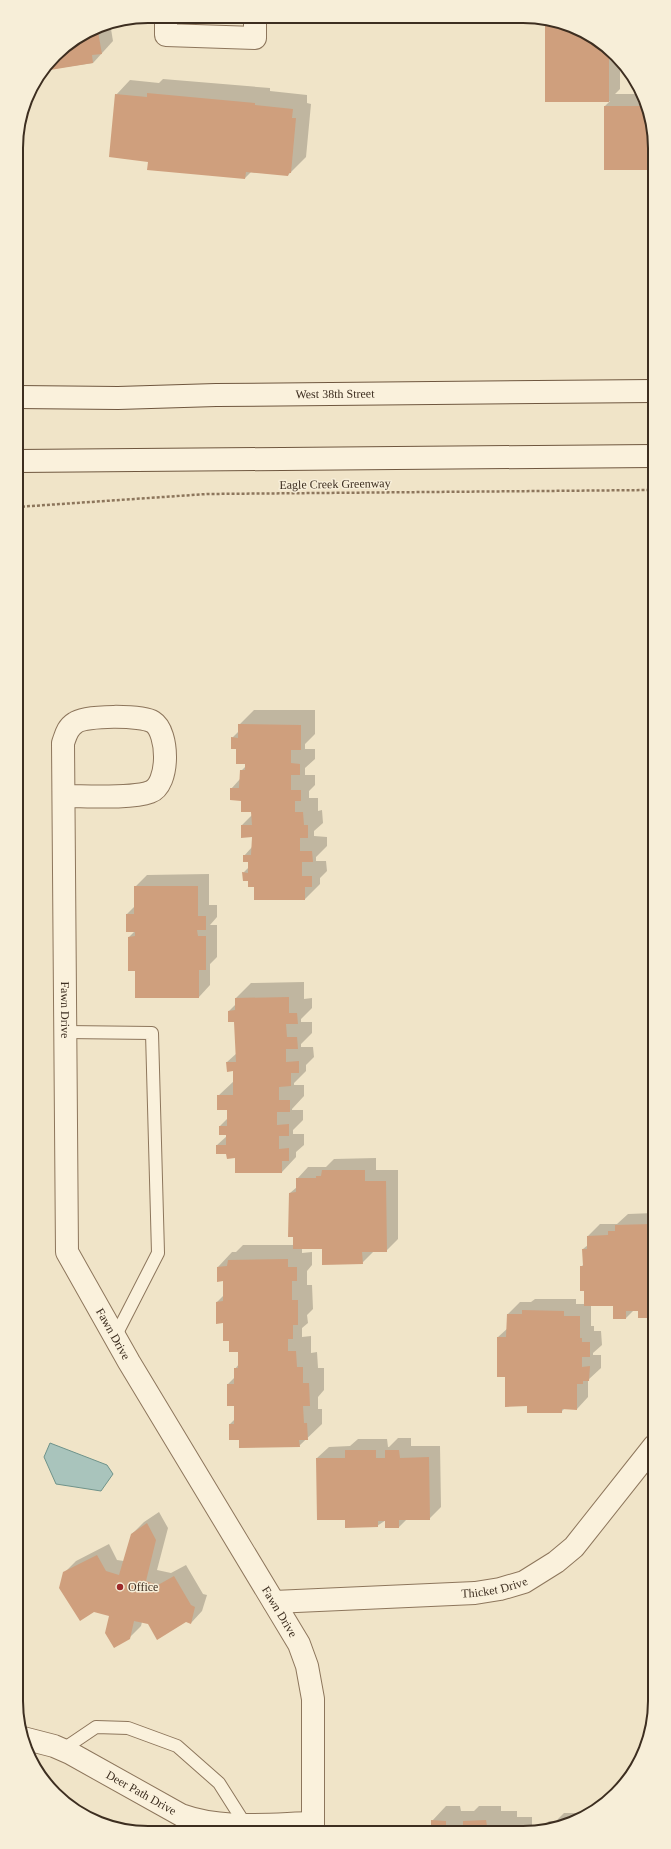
<svg xmlns="http://www.w3.org/2000/svg" width="671" height="1849" font-family="Georgia,serif">
	<rect width="100%" height="100%" fill="#f0e4c8"/>
	<!-- water -->
	<path fill="#a9c4bc" stroke="#6f938a" d="M50,1443L107,1465L113,1474L101,1491L56,1484L44,1457Z"/>
	<!-- shadow -->
	<g fill="#0003">
		<path d="M546,19L589,34L616,55L620,60V89L615,94H642L652,122V169H605V106L610,101H546Z"/>
		<path d="M110,23L113,41L93,63L45,70L61,49L98,26Z"/>
		<path d="M163,79L270,88V91L307,95V103L311,104L306,157L288,175L251,172L245,178L149,161L116,95L130,80L159,83Z"/>
		<path d="M254,710H315V734L305,744V749H315V759L305,768V775H315V785L309,791V798H318V811L322,810L323,823L314,831V836L327,837V846L316,857V861H326L327,871L320,878V884L305,899L255,886L243,873L249,867V861L244,856L252,847L253,836L242,837V825L252,815V811L231,789L240,779L241,771L246,766L232,738L239,731V725Z"/>
		<path d="M209,874V905H217V917L210,925H217V957L210,964V985L199,997L136,970L129,937L135,931L127,914L135,906V887L147,875Z"/>
		<path d="M304,982V999L312,998V1008L301,1019V1022H312V1033L301,1044V1047H313L314,1057L306,1065V1071L294,1083V1085H304V1096L292,1109V1110H303V1120L293,1130V1134H304V1145L296,1152V1157L282,1172L236,1157L217,1145L227,1136V1134H220V1126L228,1118V1109L218,1096L234,1081V1070L227,1062L237,1053L235,1021L229,1011L236,1004V998L251,983Z"/>
		<path d="M376,1158V1170H398V1239L386,1251H374L362,1263L323,1248H302V1253L312,1252V1265L307,1271V1285H312L313,1309L307,1315L308,1323L302,1328V1337L311,1336V1353L317,1352L318,1368H324V1390L318,1397V1409H322V1424L299,1446L240,1439L230,1424L235,1419V1405L228,1384L235,1377V1369L239,1364V1351L230,1340L217,1302L224,1295V1280L218,1267L232,1252H236L243,1245H294L290,1193L297,1187V1179L308,1167H326L334,1159Z"/>
		<path d="M654,1213V1314L652,1317L639,1310H634L626,1318L614,1305H591V1326H594V1331H601L602,1345L593,1353V1355H601V1368L588,1380V1397L577,1409L565,1408L561,1412L528,1406L506,1376L498,1337L508,1328V1314L520,1302H531L535,1299H576V1304H585V1290L581,1267L584,1264L583,1249L588,1245V1236L600,1224H617L628,1214Z"/>
		<path d="M398,1438H411V1446H440L441,1507L429,1519H407L399,1527L386,1520L377,1526L346,1519L317,1458L329,1447L350,1446L358,1439H387L388,1447H389Z"/>
		<path d="M159,1512L168,1528L157,1570L171,1573L186,1565L203,1594L207,1595L202,1611L191,1623L186,1621L148,1623L142,1622L141,1626L129,1638L111,1615L64,1573L76,1561L109,1544L117,1560L124,1561L132,1534L144,1522Z"/>
		<path d="M446,1806H460L461,1811H474L479,1806H501V1811H517V1817H532V1827H543L549,1821H556L564,1813H584V1817L549,1830H426L432,1825V1821Z"/>
	</g>
	<!-- building -->
	<g fill="#cf9f7d">
		<path d="M545,19L589,34L609,49V102H545Z"/>
		<path d="M97,26L102,54L92,55L93,63L44,71L61,49Z"/>
		<path d="M147,93L255,103V105L293,109L292,118H296L291,173H289L288,176L246,172L245,179L147,170L148,162L109,157L115,94L147,97Z"/>
		<path d="M604,106H646L652,122V170H604Z"/>
		<path d="M238,724L301,725V750H291V763L300,764V775H291V790H301V801H295V812H303L304,825H308V838H300V851H312L313,862H302V876H312V887H305V900H254V887H248V881H243L242,872L248,873V862H243V855H251L252,837L241,838V825H252L251,812H241V801L230,800V788H239L240,770H245V764H236V749H231V737L238,738Z"/>
		<path d="M134,886H198V916H206V930H197L198,936H206V970H199V998H135V971H128V937L135,936V932H126V914H134Z"/>
		<path d="M289,997V1013H297L298,1024H286L287,1037H297L298,1049H286V1062L299,1061V1073H291V1086L279,1087V1100H290V1112H277V1125L289,1124V1136H279V1149L289,1148V1161H282V1173H235V1158L227,1159L226,1154H216V1145H226V1135H219V1126H227V1110H217V1095H233V1071L227,1072L226,1062H236L234,1022H228V1011L235,1010V998Z"/>
		<path d="M322,1170H365V1181H386L387,1252H362L363,1264L322,1265V1249H293V1237H288L289,1193L296,1192V1178H316V1176H321Z"/>
		<path d="M651,1224V1231H654V1312H652V1318H638V1311H626V1319H613V1306H584V1291H580V1266H583L582,1249H587V1236L608,1235V1231H615V1225Z"/>
		<path d="M288,1259V1267H297V1281H292V1300H298V1325H293V1339H288V1351H296L297,1367H303V1383H309L310,1406H303L304,1423H307L308,1440H299L300,1447L239,1448V1440H229V1424H234V1406H227V1384H234V1368H238V1352H229V1341H223V1323L216,1324V1302L223,1301V1281L217,1282V1267L227,1266L228,1260Z"/>
		<path d="M522,1310L564,1311V1316H580V1338H582V1342H590V1357H582V1367L590,1366L589,1381H583V1384H577V1410L562,1409V1413H527V1406L505,1407V1377H497V1337H506L507,1314H522Z"/>
		<path d="M345,1450H376V1458H385V1450H399L400,1458L429,1457L430,1520H399V1528H385V1521H378V1527L345,1528V1520H317L316,1458H345Z"/>
		<path d="M147,1523L156,1540L146,1581L158,1585L174,1576L191,1605L195,1607L191,1624L186,1622L157,1640L148,1624L134,1621L130,1639L114,1648L105,1633L109,1616L94,1612L80,1621L59,1588L63,1572L97,1555L106,1571L119,1575L131,1534Z"/>
		<path d="M431,1820L446,1821V1825H463V1821L486,1820L487,1826H502V1830H431Z"/>
	</g>
	<g fill="none" stroke-linecap="round" stroke-linejoin="round">
		<!-- service casing -->
		<g stroke="#8d765c" stroke-width="14">
			<g id="service">
				<path d="M66,1032L152,1033L158,1253L115,1337"/>
				<path d="M62,1750L96,1727L128,1728L177,1746L219,1783L245,1824"/>
			</g>
		</g>
		<!-- minor casing -->
		<g stroke="#8d765c" stroke-width="24">
			<g id="minor">
				<path d="M166,16V35L255,38V17"/>
				<path id="s1" d="M65,796C86,796 131,799 150,792C170,785 169,732 153,722C142,715 85,715 75,723C67,728 66,735 63,743L67,1252L129,1362L299,1644L307,1666L313,1699V1830"/>
				<path id="s2" d="M274,1602L475,1593L500,1589L524,1582L556,1562L574,1547L654,1446"/>
				<path id="s3" d="M23,1738L54,1746L70,1753L181,1815C222,1830 269,1824 313,1823"/>
			</g>
		</g>
		<!-- secondary casing -->
		<g stroke="#6f573f" stroke-width="24">
			<g id="secondary">
				<path id="s4" d="M17,397L118,398L216,395L653,391"/>
				<path d="M17,461L653,456"/>
			</g>
		</g>
		<!-- path -->
		<path stroke="#8d765c" stroke-width="2.5" stroke-dasharray="3 2" stroke-linecap="butt" d="M17,507L207,494L653,490"/>
		<!-- service -->
		<use href="#service" stroke="#faf1dc" stroke-width="12"/>
		<!-- minor -->
		<use href="#minor" stroke="#faf1dc" stroke-width="22"/>
		<!-- secondary -->
		<use href="#secondary" stroke="#faf1dc" stroke-width="22"/>
	</g>
	<!-- markers -->
	<circle fill="#9e2a2b" stroke="#f7eed8" stroke-width="1.5" cx="120" cy="1587" r="4"/>
	<g text-anchor="middle" dominant-baseline="central" stroke-width="3" stroke-linejoin="round" paint-order="stroke">
		<!-- street labels -->
		<g font-size="12" fill="#3d2e20" stroke="#f7eed8">
			<text stroke="none"><textPath href="#s4" startOffset="318">West 38th Street</textPath></text>
			<text transform="translate(335 484) rotate(-1)">Eagle Creek Greenway</text>
			<text stroke="none"><textPath href="#s1" startOffset="534">Fawn Drive</textPath></text>
			<text stroke="none"><textPath href="#s1" startOffset="870">Fawn Drive</textPath></text>
			<text stroke="none"><textPath href="#s2" startOffset="221">Thicket Drive</textPath></text>
			<text stroke="none"><textPath href="#s1" startOffset="1194">Fawn Drive</textPath></text>
			<text stroke="none"><textPath href="#s3" startOffset="131">Deer Path Drive</textPath></text>
		</g>
		<!-- poi labels -->
		<g font-size="12" fill="#3d2e20" stroke="#f7eed8" text-anchor="start">
			<text x="128" y="1587">Office</text>
		</g>
	</g>
	<!-- crop -->
	<path d="M0 0H671V1849H0ZM148 23H523A125 125 0 0 1 648 148V1701A125 125 0 0 1 523 1826H148A125 125 0 0 1 23 1701V148A125 125 0 0 1 148 23Z" fill="#f7eed8" fill-rule="evenodd"/>
	<path fill="none" stroke="#3d2e20" stroke-width="2" d="M148 23H523A125 125 0 0 1 648 148V1701A125 125 0 0 1 523 1826H148A125 125 0 0 1 23 1701V148A125 125 0 0 1 148 23Z"/>
</svg>
